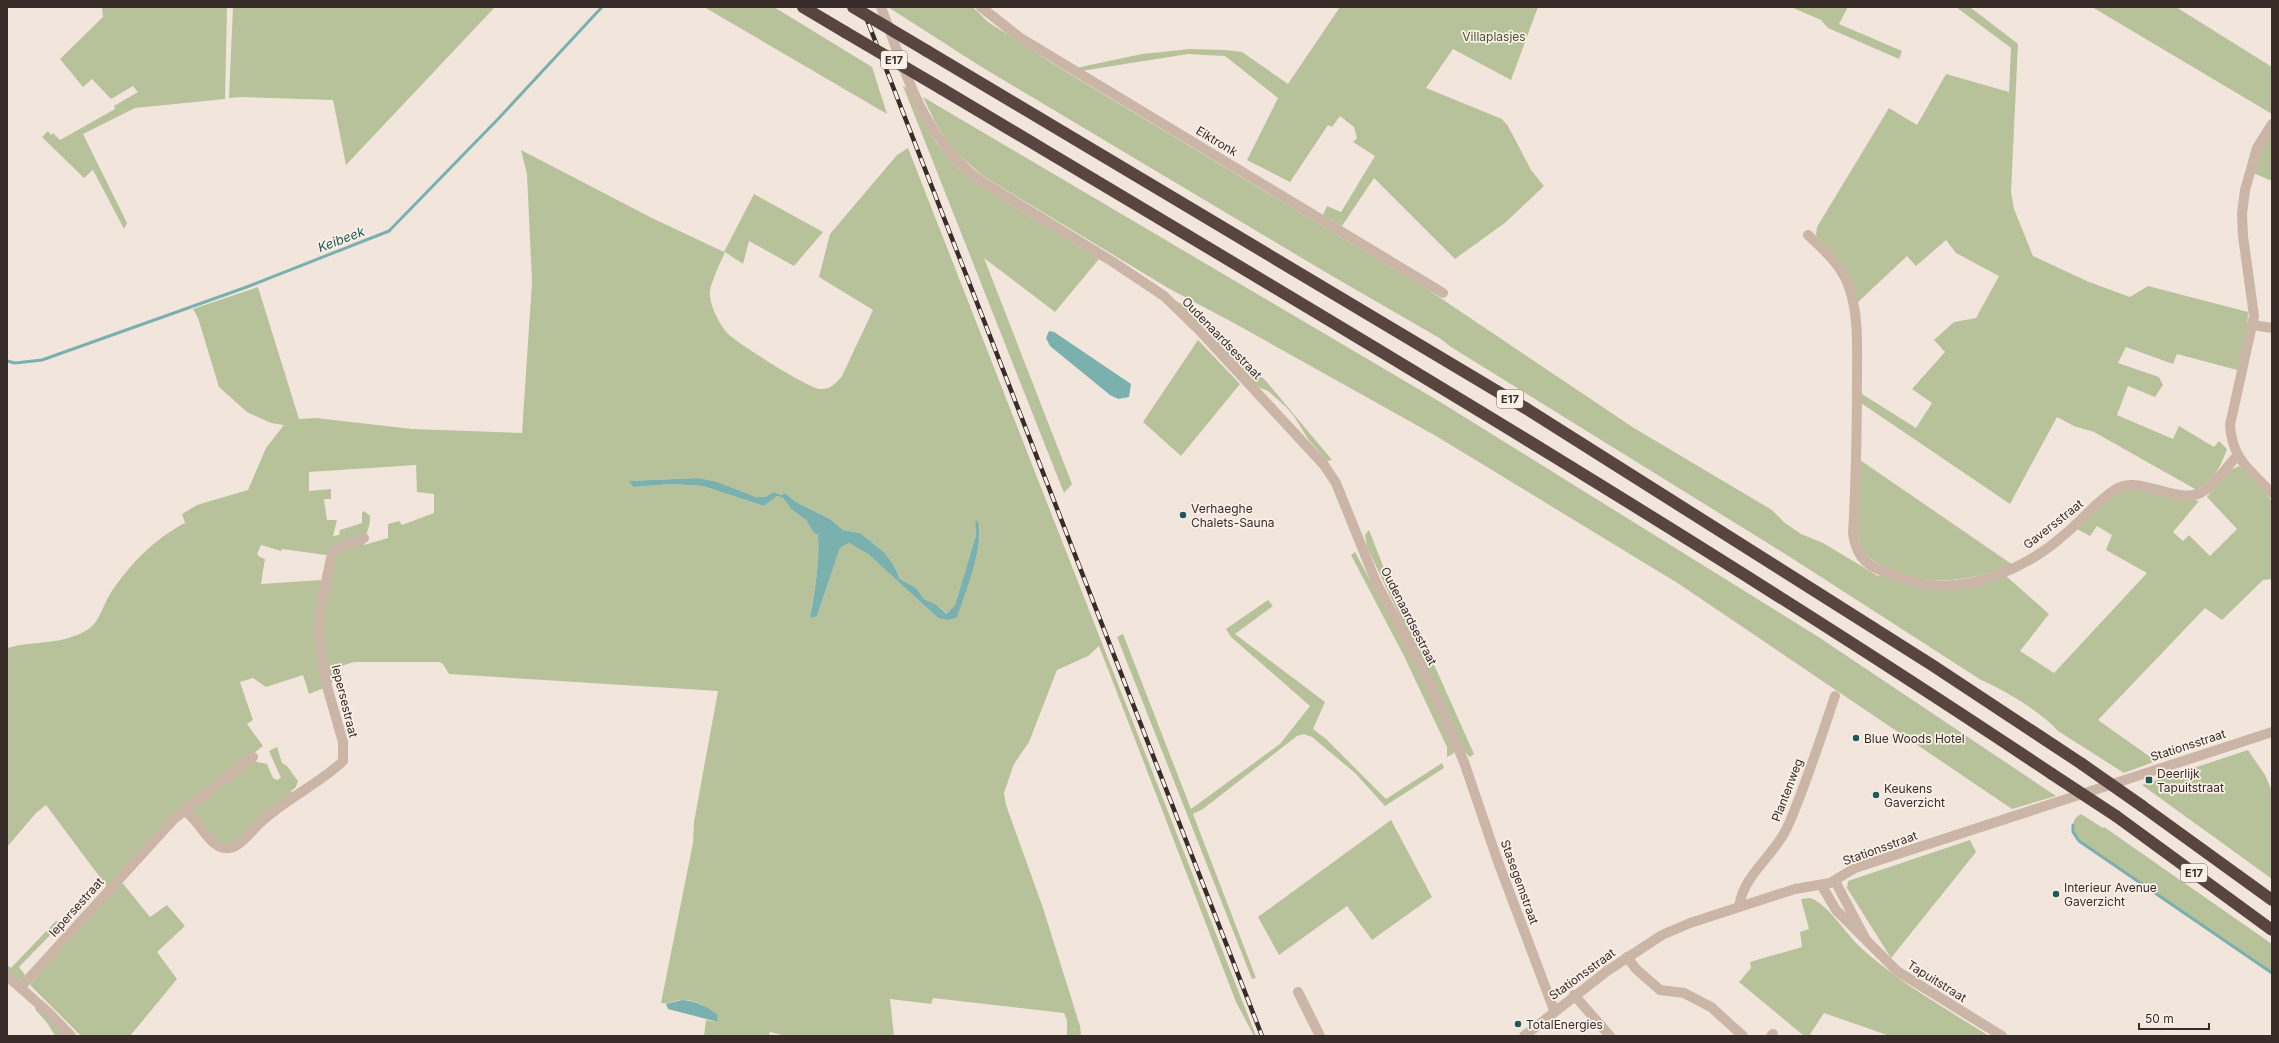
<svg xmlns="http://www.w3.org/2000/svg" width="2279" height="1043" font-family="Inter,sans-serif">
	<rect width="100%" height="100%" fill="#f2e6dc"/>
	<!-- green -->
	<g fill="#b7c29b" fill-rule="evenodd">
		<path d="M102,7H227L225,99L135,108L83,134L127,223L124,229L93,170L84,178L42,137L48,131L51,135L53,133L60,140L115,109L114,106L138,92L133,86L111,99L92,79L83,87L60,59L103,17Z"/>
		<path d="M233,7H495L346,165L333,100L242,97L229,98Z"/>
		<path d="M704,7H774L872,67L887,114Z"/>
		<path d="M888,7H973L988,22L1050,62L1427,289L1634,428L1772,510L1785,523L1801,534L1823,543L1878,576L1882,574L1919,586L2006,576L2049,614L2020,651L2054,673L2147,573L2106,550L2112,535L2097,526L2090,536L2077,529C2089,518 2101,503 2115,493C2132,482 2180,497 2199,501L2173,532L2183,541L2189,535L2210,556L2237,529L2207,497L2230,470L2239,466L2249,474L2272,501V579L2263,580L2222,620L2205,608L2098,720L2156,761L2124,773L2058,731C2040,711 2006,691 1981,680L1790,557L1451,347L1441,339L1327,273L980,66Z"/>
		<path d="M1340,7H1538L1511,80L1453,49L1426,88L1502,119L1508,126L1531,170L1544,186L1506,222L1455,259L1374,178L1342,226L1323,215L1327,206L1341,212L1375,156L1353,142L1357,138L1354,127L1340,116L1332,127L1328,125L1290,182L1247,160L1278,98L1225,56L1188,54L1081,71L1076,68L1142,54L1190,49L1225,50L1242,52L1288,84Z"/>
		<path d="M1791,7H1848L1839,24L1902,51L1899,59L1828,28L1821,20Z"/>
		<path d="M1956,7H1970L2018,44L2011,192L2014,209L2033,256L2089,282L2130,297L2148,286L2248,312L2247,332L2237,370L2177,354L2173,364L2126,347L2118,363L2159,377L2163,385L2155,397L2128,386L2117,415L2173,439L2179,426L2214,447L2219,441L2227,449C2218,472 2215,479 2193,492L2195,489L2094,432L2074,426L2057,417L2010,504L1861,403L1862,394L1916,428L1932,403L1912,389L1945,352L1934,340L1954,322L1976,318L1999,276L1956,253L1946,240L1916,266L1907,256L1857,303L1827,248L1816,235L1817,227L1889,108L1917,125L1946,74L2009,92L2011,48Z"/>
		<path d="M2092,7H2176L2272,67V114Z"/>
		<path d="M903,86L908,89L916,109L936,143L958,168L977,184L1099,259L1055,312L984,258L1072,484L1064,493Z"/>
		<path d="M923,97L1437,400L1817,636L2056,796L2012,809L1679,584L1436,436L1232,322L1168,288L983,176L953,150L936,124Z"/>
		<path d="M2272,130V181L2253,173L2262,147Z"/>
		<path d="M908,148L1256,1036H1254L1236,1002L1099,646L1088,656L1057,670L1029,742L1014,764L1004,793L1006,805L1043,908L1080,1026L1081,1036H1067V1020L1064,1013L933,998L931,1004L890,999L894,1036H785L770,1032L769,1036H704L706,1020L718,1022L717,1014C707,1007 695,999 682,1000C674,1000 669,1005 661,1003L693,843L694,822L718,691L449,674L443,664L439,662H356C329,666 330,681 334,704L327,682L320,639L327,581L334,559L332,550L326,555L282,549L281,551L261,545L257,554L260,557L265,559L261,584L322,580C316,622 315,647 324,688L309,694L303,675L266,687L253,678L240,682L253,720L247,724L263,746L173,815L108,888L46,805L36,813L7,847V648C35,640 64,646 90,628C99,621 104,604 110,594C129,565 154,539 185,523L182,514L197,505L248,490L266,448L284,425L271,423L247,412L219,387L198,318L193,309L258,287L299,419L316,418L412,429L522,433L532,282L527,174L521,150L652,218L724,252L754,194L823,232L794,266L749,241L743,264L725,252C721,262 708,287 710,296C711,308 720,325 728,334C739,344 806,387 820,389C830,390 836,383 842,376L873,310L819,277L830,234L897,155ZM416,465L417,492L434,494V513L402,525L399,521L388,524V538L364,545C364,536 371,527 370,516L364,511L362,513V523L340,530L339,535L333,536L337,520H327L324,499H331V489L309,491V472ZM698,478L718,482L756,497H765L774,492L783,495L785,493L796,502L830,519L843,530L860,533L884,552L893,564L900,579L916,588L924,599L935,604L948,614L955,605L976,535L975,522L978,521C986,541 964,597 957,618L947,620L938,618L868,554L849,543L840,548L817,616L812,618L810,616C814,587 821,565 818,535L813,532L806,520L791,509L783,498L777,496L764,506L703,486L672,484L633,487L630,481Z"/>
		<path d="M1176,301L1198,313L1266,381L1332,460L1327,461L1308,439L1294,416L1285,406L1268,391L1258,387Z"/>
		<path d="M1198,340L1240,384L1181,456L1143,422Z"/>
		<path d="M1860,460L2013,565C1958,585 1911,590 1862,553L1856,525Z"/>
		<path d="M1369,530L1389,581L1436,669L1474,754L1470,757L1463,750L1367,547L1365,535Z"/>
		<path d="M1355,552L1428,690L1455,750L1453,754L1447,757V747L1403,654L1351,555Z"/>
		<path d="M1268,600L1273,606L1235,634L1325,702L1313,729L1326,739L1386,799L1442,763L1444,768L1385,806L1355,773L1312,737L1304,734L1297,736L1203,809L1193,814L1256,978L1252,979L1117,637L1123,634L1191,809L1280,744L1310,706L1231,637L1226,629Z"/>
		<path d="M277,747L282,763L287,766L298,781L296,787L291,791L294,796L231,845L219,843L190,810L253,761L267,764L273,778L277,780L281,778L269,751Z"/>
		<path d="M2248,750L2265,775L2272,791V879L2142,785Z"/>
		<path d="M2081,814L2103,828L2104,827L2272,944V973L2079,841C2073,832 2069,820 2081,814Z"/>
		<path d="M1391,820L1432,897L1372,940L1347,906L1279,955L1258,917Z"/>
		<path d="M1970,840L1976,852L1891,958L1847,888L1848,881Z"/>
		<path d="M120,880L150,917L167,905L185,926L157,952L177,979L130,1036H81L30,985Z"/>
		<path d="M1810,898C1827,903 1846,934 1860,947C1898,982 1945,1008 1989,1036H1890L1824,1013L1809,1036H1804L1739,982L1751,968L1750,962L1802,947L1800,932L1809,929L1801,899Z"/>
		<path d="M56,921L62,923L19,967L25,975L21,980L18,981L7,973V965L11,968Z"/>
		<path d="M38,1005L67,1036H55L48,1024L35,1009Z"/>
	</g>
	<!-- water -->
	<g fill="#7ab0ae">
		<path d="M1049,331L1054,332L1131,384L1129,397L1118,399L1110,395L1050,346L1046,338Z"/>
		<path d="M698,478L718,482L756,497H765L774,492L782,495L785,493L796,502L830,519L843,530L860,533L884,552L893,564L900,579L916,588L924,599L935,604L947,614L955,605L976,535L975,521H978C985,544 965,595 957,618L947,620L938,618L868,554L849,543L840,548L817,616L812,618L810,616C815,589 820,562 818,535L813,532L806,520L791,509L783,498L777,496L764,506L703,486L672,484L633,487L629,481Z"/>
		<path d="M682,1000C696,1001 706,1006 717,1014L718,1022L668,1009L666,1004Z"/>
	</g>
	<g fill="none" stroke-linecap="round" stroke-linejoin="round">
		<!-- stream -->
		<g stroke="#7ab0ae" stroke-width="3">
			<path d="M7,361L15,363L42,360L244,288L389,231L499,118L602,7"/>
			<path d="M2073,825V832L2079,841L2272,973"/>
		</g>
		<!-- minor -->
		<g stroke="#cbb5a7" stroke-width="10">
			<path d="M981,7L1019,37L1443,293"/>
			<path d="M2272,124L2257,148L2245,190L2242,214L2243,236L2254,316L2230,425C2232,459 2250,470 2272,493"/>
			<path d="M1808,235C1824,250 1842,266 1849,287C1859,316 1857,349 1857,378C1857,430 1856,482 1853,534C1857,561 1870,568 1894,575C1905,579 1917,584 1929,585C1977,590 2029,566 2064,535C2081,521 2097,501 2116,489C2140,474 2179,507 2204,491C2216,484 2227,466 2237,456"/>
			<path d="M2253,325L2272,328"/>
			<path d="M185,811C199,820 207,844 224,848C238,851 251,831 260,823C285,799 318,785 343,761V742L326,683L319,641L320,609L332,554L340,547L364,538"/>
			<path d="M1835,881L1865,938"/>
			<path d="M1822,886L1836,910L1897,971L2002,1036"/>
			<path d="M1739,907C1743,875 1774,856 1787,828C1806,785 1820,740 1835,696"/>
			<path d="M1627,957L1636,969L1660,990L1684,993L1711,1007L1743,1036"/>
			<path d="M7,976L48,1012L71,1036"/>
			<path d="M21,987L174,819L253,757"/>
			<path d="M1298,992L1320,1036"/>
			<path d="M1574,995L1610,1036"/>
			<path d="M1771,1036L1773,1034"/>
		</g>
		<!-- tertiary -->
		<g stroke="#cbb5a7" stroke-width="10">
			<path d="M881,7C906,72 922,138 981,181L1113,262L1164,296L1201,332L1324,465L1336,483L1376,582L1431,686L1464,762L1497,859L1554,1010"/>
			<path d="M1524,1036L1607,971L1662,935L1690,923L1795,889L1830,883L1855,868L2272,732"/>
		</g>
		<!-- motorway -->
		<g stroke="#58453f" stroke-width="12">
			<path d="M803,7L845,32"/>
			<path d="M927,51L1527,409L1932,665L2082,764"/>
			<path d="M942,89C1316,312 1690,532 2052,774"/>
			<path d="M2142,806L2272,900"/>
			<path d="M2116,816L2272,930"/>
		</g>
		<!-- rail casing -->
		<g stroke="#372c28" stroke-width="4.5">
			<path id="rail" d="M862,7L1262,1036"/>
		</g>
		<!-- rail -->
		<use href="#rail" stroke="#faf0e8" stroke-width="3" stroke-dasharray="9" stroke-linecap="butt"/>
		<!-- motorway-bridge -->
		<g stroke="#58453f" stroke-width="12">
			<path d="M853,7L927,51"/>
			<path d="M845,32L942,89"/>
			<path d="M2082,764L2142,806"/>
			<path d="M2052,774L2116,816"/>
		</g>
	</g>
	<!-- markers -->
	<g fill="#1d5959" stroke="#faf0e8" stroke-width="1.5">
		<circle cx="1183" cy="515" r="4"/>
		<circle cx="1856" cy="738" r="4"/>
		<rect x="2145" y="776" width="8" height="8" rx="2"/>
		<circle cx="1876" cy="795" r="4"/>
		<circle cx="2056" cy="894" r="4"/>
		<circle cx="1518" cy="1024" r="4"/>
	</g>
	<g text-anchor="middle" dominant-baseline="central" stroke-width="3.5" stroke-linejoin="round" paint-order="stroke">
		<!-- shield labels -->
		<g fill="#faf0e8" stroke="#726762" stroke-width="1">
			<rect x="881" y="51" width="26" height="18" rx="3"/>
			<rect x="1497" y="390" width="26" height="18" rx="3"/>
			<rect x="2181" y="864" width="26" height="18" rx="3"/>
		</g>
		<g font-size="11" font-weight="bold" fill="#372c28">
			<text x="894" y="60">E17</text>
			<text x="1510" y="399">E17</text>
			<text x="2194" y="873">E17</text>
		</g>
		<!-- park labels -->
		<g font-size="12" fill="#49562b" stroke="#faf0e8">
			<text x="1494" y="36">Villaplasjes</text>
		</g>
		<!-- street labels -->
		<g font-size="12" fill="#372c28" stroke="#faf0e8">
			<text transform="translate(1217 141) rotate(31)">Eiktronk</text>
			<text transform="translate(1222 338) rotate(46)">Oudenaardsestraat</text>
			<text transform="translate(2053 524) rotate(-38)">Gaversstraat</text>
			<text transform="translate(1409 616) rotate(63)">Oudenaardsestraat</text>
			<text transform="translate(345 701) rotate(76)">Iepersestraat</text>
			<text transform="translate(2188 745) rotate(-18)">Stationsstraat</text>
			<text transform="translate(1787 790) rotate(-69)">Plantenweg</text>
			<text transform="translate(1880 848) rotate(-20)">Stationsstraat</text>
			<text transform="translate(1520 882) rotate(70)">Stasegemstraat</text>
			<text transform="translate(76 907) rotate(-48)">Iepersestraat</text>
			<text transform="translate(1582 974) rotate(-36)">Stationsstraat</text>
			<text transform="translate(1937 981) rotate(32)">Tapuitstraat</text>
		</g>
		<!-- poi labels -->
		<g font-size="12" fill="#372c28" stroke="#faf0e8" text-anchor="start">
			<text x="1191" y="508">Verhaeghe<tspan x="1191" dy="14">Chalets-Sauna</tspan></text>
			<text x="1864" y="738">Blue Woods Hotel</text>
			<text x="2157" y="773">Deerlijk<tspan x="2157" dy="14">Tapuitstraat</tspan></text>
			<text x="1884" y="788">Keukens<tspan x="1884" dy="14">Gaverzicht</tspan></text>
			<text x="2064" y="887">Interieur Avenue<tspan x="2064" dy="14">Gaverzicht</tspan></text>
			<text x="1526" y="1024">TotalEnergies</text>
		</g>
		<!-- water labels -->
		<g font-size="13" font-style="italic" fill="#1d5959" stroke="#faf0e8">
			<text transform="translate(341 239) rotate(-21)">Keibeek</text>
		</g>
	</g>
	<!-- border -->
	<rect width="2279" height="1043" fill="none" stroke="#372c28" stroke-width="16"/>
	<!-- scale -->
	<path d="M2139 1023v6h70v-6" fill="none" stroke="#372c28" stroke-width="2"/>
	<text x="2145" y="1023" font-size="12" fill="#372c28" stroke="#faf0e8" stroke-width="3" paint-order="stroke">50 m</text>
</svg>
